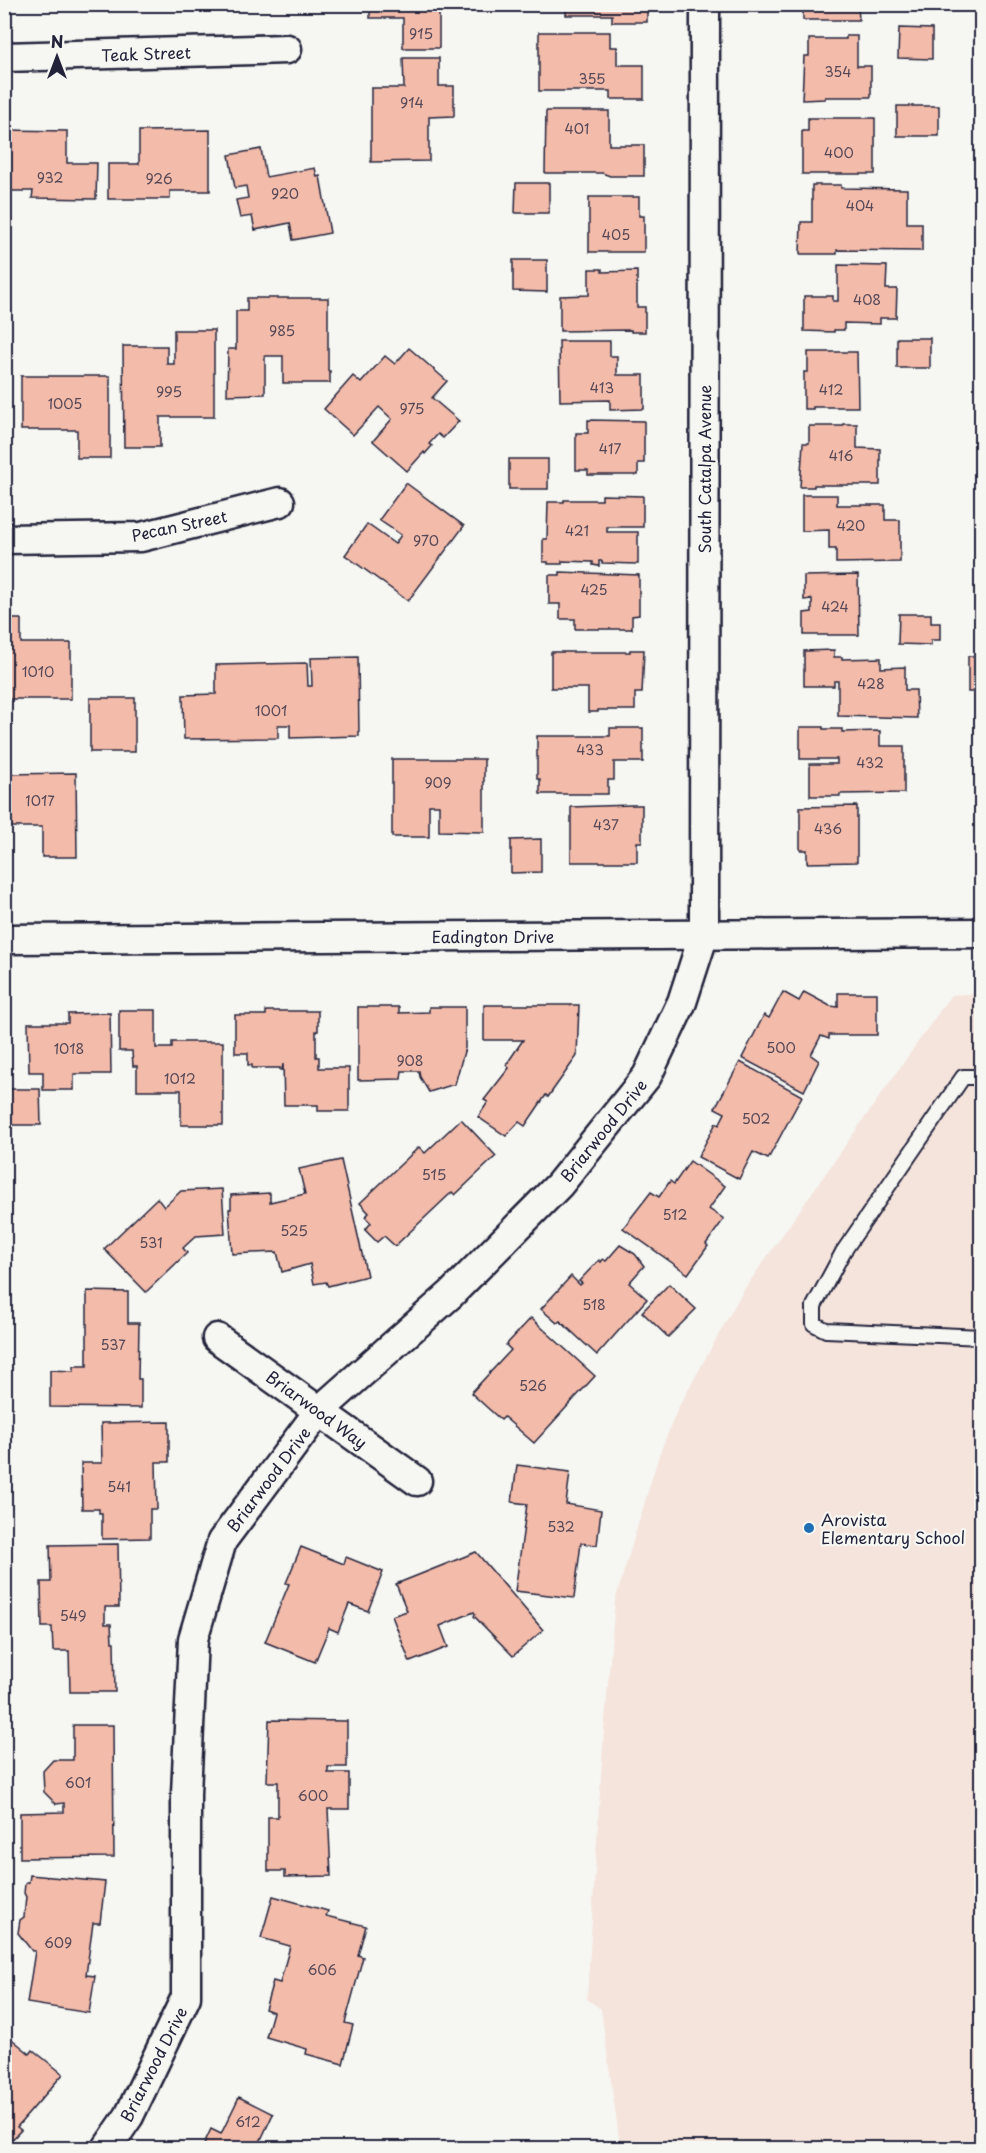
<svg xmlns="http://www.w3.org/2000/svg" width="986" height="2153" font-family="'Playpen Sans',sans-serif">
	<rect width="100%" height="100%" fill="#f6f6f2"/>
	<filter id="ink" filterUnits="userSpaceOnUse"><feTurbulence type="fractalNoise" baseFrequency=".0167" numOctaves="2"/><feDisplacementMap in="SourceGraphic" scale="12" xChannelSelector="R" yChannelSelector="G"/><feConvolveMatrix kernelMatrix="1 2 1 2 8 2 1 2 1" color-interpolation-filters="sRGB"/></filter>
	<g filter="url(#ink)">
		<!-- built -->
		<path fill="#f5e4dc" d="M981,993V2148H622L620,2145L601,2009L587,1999L603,1744L615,1601L659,1455L678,1408L743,1291L951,995Z"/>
		<!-- building -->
		<g fill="#f3bbaa" stroke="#22223b" stroke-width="1.5">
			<path d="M370,4H439V48H403V18H370Z"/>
			<path d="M566,4H647V22H612V15H566Z"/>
			<path d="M803,4H875L858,6L859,20H803Z"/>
			<path d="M899,28L932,29V59L898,58Z"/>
			<path d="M539,32H610V47H617V65H644V99H611V91H539Z"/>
			<path d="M846,36H857V66H871V97H825V99L802,100L804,56H809V39H846Z"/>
			<path d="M403,58H439V86H454V116L429,117V161L371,162V88H404Z"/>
			<rect x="897" y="106" width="42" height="30"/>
			<path d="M546,111H609V145H644V176H610L602,173H545Z"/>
			<path d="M808,118H875V174H802V131H808Z"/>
			<path d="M4,130L67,131V163H97L96,199L32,198L33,191H4Z"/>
			<path d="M210,130V191H170V199H108V164H139V131Z"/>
			<path d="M261,149L266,177L315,168L317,177L320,176L330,233L293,240L290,223L255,230L252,216L240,218L236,200L248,198L246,186L235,188L229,155Z"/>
			<path d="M516,183H549V213H515Z"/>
			<path d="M812,185H841V188L907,189V223H922V251L837,250V254H800L801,222H812Z"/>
			<path d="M589,197H639V216H644V252H589Z"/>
			<path d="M513,260H547V292L513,291Z"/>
			<path d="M838,265L887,266L886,289H897L896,318H880V324L844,323V330H834V332L804,331V296H833V301H838Z"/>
			<path d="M589,269H602V272L637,271V307H645V332H631V330L560,331V296L589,295Z"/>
			<path d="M247,298H328V371H330V383H283V356H265V394L227,395L228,349H236V311H247Z"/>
			<path d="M174,330H214V417H160V447H124L123,346H167V364H174Z"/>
			<rect x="897" y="338" width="33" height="30"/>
			<path d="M559,341H610V356H617V375H644V409L610,410V400L560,401Z"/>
			<path d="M409,348L447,381L432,398L459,421L443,438L438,434L429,444L432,446L425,454L424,452L407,471L373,441L392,419L379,407L353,435L324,409L353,376L361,383L385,356L395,364Z"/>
			<path d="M808,352H857L858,407H813V409H804V372H808Z"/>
			<path d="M21,376H110V458H77V430H21Z"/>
			<path d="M588,420L644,421V463H638V475H588V470H576V433H588Z"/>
			<path d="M843,424H857V448L880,449V485H814V487H800L803,443H809V426H843Z"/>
			<rect x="509" y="459" width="39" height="30"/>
			<path d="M406,483L464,526L408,601L345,555L367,524L395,544L401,535L379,520Z"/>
			<path d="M602,495L643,496V527H607V532H638V564L602,563V561H599V566L593,565V562L562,561V564H548V562H543V539H547L548,502H564V500H602Z"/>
			<path d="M802,495H837V505H885V520H900V562L836,563V549H829V530L802,531Z"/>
			<path d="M560,572L639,575V615L632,616V629H575V619H560V604H549V575H560Z"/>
			<path d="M858,575L859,635H804V613L812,612V599L804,600V576Z"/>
			<path d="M899,614H931V623H940V640H931V645L898,644Z"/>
			<path d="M4,619H21V643H71V699H4Z"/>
			<path d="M630,650H644L642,693H635V710H598V712H588V688H551V652H630Z"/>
			<path d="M834,650V657H842V659L881,658V668L905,667V690H916L917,718L838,716V681H834V686H804V651Z"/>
			<rect x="968" y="656" width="14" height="36"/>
			<path d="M358,657L359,736L290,738V725H278V738L184,739L183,695L216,694V665L307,663L308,686H312L311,658Z"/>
			<rect x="90" y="698" width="45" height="54"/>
			<path d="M800,727H823V729H842V732L880,731V746H904V793L840,794V796H810V764H837V759H800Z"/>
			<path d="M610,728H643V762H614V780H608V794H540V779H537V736H610Z"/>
			<path d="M392,759H484V832L439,831V805H429V837H392Z"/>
			<path d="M76,773L77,857H42V827H4V774Z"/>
			<path d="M632,805H642V842H637V862H571V807Z"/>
			<path d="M857,806V862L807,863V850H800V807Z"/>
			<path d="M541,839V872L511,873V840Z"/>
			<path d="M783,992L799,1001L804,992L830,1006L838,1007V993H877V1035H829V1039L821,1036L811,1055L819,1061L804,1091L742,1058L764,1015L769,1018Z"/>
			<path d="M484,1005H579L577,1056L548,1097L546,1095L525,1126L519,1122L506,1136L478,1117L488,1102L484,1100L509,1068L506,1065L523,1040H484Z"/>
			<path d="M358,1007H399V1013L429,1012V1007H465V1048L455,1084L429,1092L420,1077L419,1071H402L401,1079L358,1080Z"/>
			<path d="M119,1010H156V1048H172V1042H223V1125H181V1090H137V1066H133L132,1051H119Z"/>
			<path d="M266,1011H318V1031H316V1057H319V1068H349V1111H318V1105H284L283,1064L282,1070H280V1068H252V1065H248V1053H235V1015H266Z"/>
			<path d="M110,1013L111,1074H74V1090H43V1072H29L28,1023H68V1014Z"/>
			<path d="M740,1062L802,1096L768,1159L753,1152L739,1179L698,1157L716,1123L719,1125L725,1113L715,1108Z"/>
			<path d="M8,1089H40L41,1125H8Z"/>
			<path d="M461,1119L496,1156L455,1195L452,1192L395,1246L384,1236L377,1242L365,1230L371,1223L365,1217L369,1213L360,1203L419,1147L425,1153Z"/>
			<path d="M341,1160L367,1276L328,1286L326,1282L314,1284L310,1264L282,1272L277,1252L232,1254L229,1209H231V1195L270,1193V1202L305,1194L299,1169Z"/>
			<path d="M690,1161L725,1186L709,1209L724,1219L706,1244L708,1246L688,1274L623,1228L651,1192L659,1197L670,1181L674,1184Z"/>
			<path d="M222,1189L225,1234L196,1236L183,1248L187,1253L146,1292L104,1249L157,1198L164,1207L181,1191Z"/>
			<path d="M620,1245L635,1254L644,1266L629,1283L647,1299L597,1355L560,1321L557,1323L541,1309L571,1276L580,1285L582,1283L579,1281L599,1260L601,1262L603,1259L606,1261Z"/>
			<path d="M669,1284L696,1309L668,1337L642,1312Z"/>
			<path d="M87,1291L128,1292V1323H139L138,1379H141V1408L50,1407V1370L74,1371V1366H87Z"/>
			<path d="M531,1318L595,1376L534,1443L504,1417L501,1420L471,1393L511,1350L506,1345Z"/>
			<path d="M169,1422V1462H156L157,1509H150V1538L102,1539V1513H99V1509H82L81,1463H102L101,1423Z"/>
			<path d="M517,1465L570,1472L566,1504L601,1510L597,1545L581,1543L574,1598L515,1591L527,1504L512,1502Z"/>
			<path d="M118,1544L119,1607H105V1624H111L112,1642H114L115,1692H70L69,1651H53L52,1627H42L41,1582H51L50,1545Z"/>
			<path d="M301,1547L344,1564L346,1557L383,1572L368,1611L349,1604L338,1632L329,1628L315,1662L265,1642L289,1584L286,1583Z"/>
			<path d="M476,1552L543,1630L513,1656L474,1616L475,1614L474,1612L440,1626L448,1647L410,1662L392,1616L407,1611L396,1584Z"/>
			<path d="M269,1720L347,1721V1767H328V1773H349V1809H328L331,1876L285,1877V1871H268V1817H278V1782H267Z"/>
			<path d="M73,1725H113L114,1857L20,1858V1813L64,1812V1803L56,1804L44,1792L43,1771L53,1760H73Z"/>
			<path d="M30,1875L105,1882L100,1923H93L86,1975L95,1976L89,2013L27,2003L35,1951H32L18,1933L20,1920L24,1917L26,1897L24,1893L25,1884L29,1882Z"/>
			<path d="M273,1896L328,1911L326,1916L366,1926L358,1955L363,1957L345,2023L353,2025L343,2064L306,2054L307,2049L266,2037L273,2012L265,2009L273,1981L280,1983L290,1946L261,1938Z"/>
			<path d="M8,2036L30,2054L33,2050L63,2074L17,2127L21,2130L4,2148V2040Z"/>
			<path d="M239,2097L273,2114L257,2148H202L211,2129L221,2134Z"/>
		</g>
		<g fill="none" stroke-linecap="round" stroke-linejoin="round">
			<!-- lane casing -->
			<g stroke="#22223b" stroke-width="18">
				<path id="lane" d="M982,1077H963L843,1252L814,1306V1324L826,1330L982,1337"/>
			</g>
			<!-- street casing -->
			<g stroke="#22223b" stroke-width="33">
				<g id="street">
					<path d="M4,57L287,49"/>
					<path d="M4,539L141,537L280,502"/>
					<path d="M4,939L982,933"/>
					<path d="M217,1338L417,1481"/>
					<path d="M107,2148L129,2116L186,1997V1794L193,1639L222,1541L319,1411L451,1294L559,1185L647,1076L682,1002L704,934L705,4"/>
				</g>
			</g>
			<!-- lane -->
			<use href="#lane" stroke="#f6f6f2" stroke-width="14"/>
			<!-- street -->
			<use href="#street" stroke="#f6f6f2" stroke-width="28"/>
		</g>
	</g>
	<!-- markers -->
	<circle fill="#1f6fb2" stroke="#f6f6f2" stroke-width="2" cx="809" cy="1528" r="6"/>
	<g text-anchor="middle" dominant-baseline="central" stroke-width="4.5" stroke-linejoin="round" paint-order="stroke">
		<!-- number labels -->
		<g font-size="14" fill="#564857">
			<text x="421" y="33">915</text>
			<text x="838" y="71">354</text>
			<text x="592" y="78">355</text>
			<text x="412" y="102">914</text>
			<text x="577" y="128">401</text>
			<text x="839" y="152">400</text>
			<text x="50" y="177">932</text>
			<text x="159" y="178">926</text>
			<text x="285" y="193">920</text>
			<text x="860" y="205">404</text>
			<text x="616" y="234">405</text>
			<text x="867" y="299">408</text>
			<text x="282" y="330">985</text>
			<text x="602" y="387">413</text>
			<text x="831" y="389">412</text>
			<text x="169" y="391">995</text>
			<text x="65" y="403">1005</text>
			<text x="412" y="408">975</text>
			<text x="610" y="448">417</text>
			<text x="841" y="455">416</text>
			<text x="851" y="525">420</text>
			<text x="577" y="530">421</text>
			<text x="426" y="540">970</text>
			<text x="594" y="589">425</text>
			<text x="835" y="606">424</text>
			<text x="38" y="671">1010</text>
			<text x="871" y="683">428</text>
			<text x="271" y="710">1001</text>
			<text x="590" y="749">433</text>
			<text x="870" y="762">432</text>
			<text x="438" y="782">909</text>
			<text x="40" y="800">1017</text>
			<text x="606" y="824">437</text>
			<text x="828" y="828">436</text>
			<text x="781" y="1047">500</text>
			<text x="69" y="1048">1018</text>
			<text x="410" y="1060">908</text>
			<text x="180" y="1078">1012</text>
			<text x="756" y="1118">502</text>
			<text x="434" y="1174">515</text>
			<text x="675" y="1214">512</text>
			<text x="294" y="1230">525</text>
			<text x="151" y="1242">531</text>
			<text x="594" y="1304">518</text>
			<text x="113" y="1344">537</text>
			<text x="533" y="1385">526</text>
			<text x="119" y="1486">541</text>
			<text x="561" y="1526">532</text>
			<text x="73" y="1615">549</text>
			<text x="78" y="1782">601</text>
			<text x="313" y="1795">600</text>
			<text x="58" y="1942">609</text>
			<text x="322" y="1969">606</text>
			<text x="248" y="2121">612</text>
		</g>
		<!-- street labels -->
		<g font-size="16" fill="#22223b" stroke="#f6f6f2">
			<text transform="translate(146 53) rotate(-2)">Teak Street</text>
			<text transform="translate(704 469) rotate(-90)">South Catalpa Avenue</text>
			<text transform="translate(179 525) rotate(-12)">Pecan Street</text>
			<text x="493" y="936">Eadington Drive</text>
			<text transform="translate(603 1130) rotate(-51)">Briarwood Drive</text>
			<text transform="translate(317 1409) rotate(36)">Briarwood Way</text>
			<text transform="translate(268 1479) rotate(-53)">Briarwood Drive</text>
			<text transform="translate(153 2064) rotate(-63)">Briarwood Drive</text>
		</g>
		<!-- poi labels -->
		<g font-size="16" fill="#22223b" stroke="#f6f6f2" text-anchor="start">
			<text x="821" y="1519">Arovista<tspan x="821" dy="18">Elementary School</tspan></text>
		</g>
	</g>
	<!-- margin -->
	<rect width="986" height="2153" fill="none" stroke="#f6f6f2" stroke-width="24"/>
	<rect x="12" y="12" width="962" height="2129" fill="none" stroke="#22223b" stroke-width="2" filter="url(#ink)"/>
	<!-- north arrow -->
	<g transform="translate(57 57)" stroke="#f6f6f2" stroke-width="4.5" paint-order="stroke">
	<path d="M0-4.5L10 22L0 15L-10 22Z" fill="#22223b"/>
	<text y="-9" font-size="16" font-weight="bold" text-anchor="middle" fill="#22223b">N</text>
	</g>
</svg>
